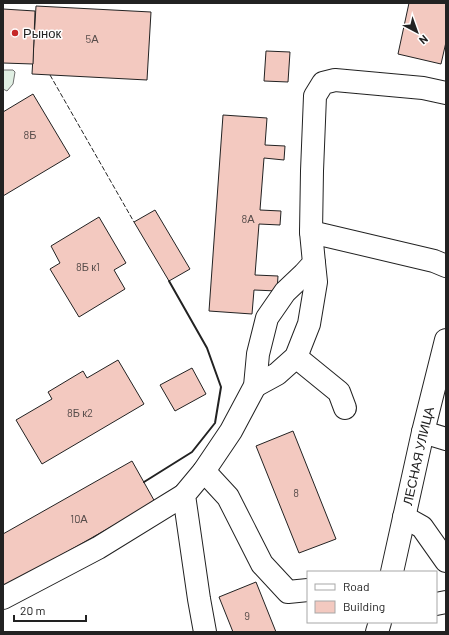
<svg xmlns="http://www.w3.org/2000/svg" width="449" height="635" font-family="Barlow,sans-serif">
	<rect width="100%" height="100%" fill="#fff"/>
	<!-- green -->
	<path fill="#e0efe3" stroke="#6f6f6f" d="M3,70H13L15,72L13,84L7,91L3,89Z"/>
	<!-- building -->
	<g fill="#f3c9c0" stroke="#222">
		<path d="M409,3H446V42L441,64L398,54Z"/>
		<path d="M36,6L151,12L147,80L32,74Z"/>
		<path d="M3,9L35,11L33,64L3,63Z"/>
		<path d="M266,51L290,52L288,82L264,81Z"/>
		<path d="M33,94L70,156L3,196V112Z"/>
		<path d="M223,115L267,118L265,145L285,146L284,160L264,158L260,210L281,211L280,225L259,224L255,275L278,276L277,291L254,290L252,314L209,311Z"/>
		<path d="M155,210L190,269L169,281L134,222Z"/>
		<path d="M99,217L126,263L114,270L125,289L79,317L50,269L60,263L51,246Z"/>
		<path d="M118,360L144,404L42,464L16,420L52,399L48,392L83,371L87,378Z"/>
		<path d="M192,368L206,394L175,411L160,385Z"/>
		<path d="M293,431L336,539L299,553L256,446Z"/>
		<path d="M132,461L155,502L3,588V534Z"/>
		<path d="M256,582L276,632H233L219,597Z"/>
	</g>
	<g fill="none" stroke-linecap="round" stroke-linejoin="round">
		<!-- minor casing -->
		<g stroke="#222" stroke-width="24">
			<g id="minor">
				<path d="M311,232L434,261L446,266"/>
				<path d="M296,357L339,392L345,408"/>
				<path d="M255,386L277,374L296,357L309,324L316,282L314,263"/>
				<path d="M423,432L446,439"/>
				<path d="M204,471L228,497L262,564L288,592L308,590"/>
				<path d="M404,517L422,527L446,561"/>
				<path id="s1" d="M392,572L423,432L446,340"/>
				<path d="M3,598L98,548L184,495"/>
				<path d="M436,604L446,602"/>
				<path d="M205,632L199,599L184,495L204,471L231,431L255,386L258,354L267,318L285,292L304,274L314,263L311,232L312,171L315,96L323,83L335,80L423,88L446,93"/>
				<path d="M377,632L380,622"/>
			</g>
		</g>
		<!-- minor -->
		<use href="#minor" stroke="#fff" stroke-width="22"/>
		<!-- fence -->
		<path stroke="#222" stroke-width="1" stroke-dasharray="5 2" stroke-linecap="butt" d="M50,75L134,222"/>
		<!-- wall -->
		<path stroke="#222" stroke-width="2" d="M144,482L192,452L215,423L221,387L207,348L169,281"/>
	</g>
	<!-- markers -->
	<circle fill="#c62828" stroke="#fff" stroke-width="1.5" cx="15" cy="33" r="4"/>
	<g text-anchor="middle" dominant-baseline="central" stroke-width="3" stroke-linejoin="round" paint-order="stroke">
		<!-- number labels -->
		<g font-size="11" fill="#564c4a">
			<text x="92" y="38">5А</text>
			<text x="30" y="134">8Б</text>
			<text x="248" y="218">8А</text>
			<text x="88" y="266">8Б к1</text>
			<text x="80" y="412">8Б к2</text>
			<text x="296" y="492">8</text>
			<text x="79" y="518">10А</text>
			<text x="247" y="615">9</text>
		</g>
		<!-- poi labels -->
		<g font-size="13" fill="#222" stroke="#fff" text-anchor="start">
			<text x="23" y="33">Рынок</text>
		</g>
		<!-- street labels -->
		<g font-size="13" fill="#222" stroke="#fff">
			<text stroke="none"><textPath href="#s1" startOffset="119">ЛЕСНАЯ УЛИЦА</textPath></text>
		</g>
	</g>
	<!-- border -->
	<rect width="449" height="635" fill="none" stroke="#222222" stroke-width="8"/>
	<!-- legend -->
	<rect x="307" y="571" width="130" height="52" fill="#ffffff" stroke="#a7a7a7"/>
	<rect x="315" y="584" width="20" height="6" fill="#ffffff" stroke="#a7a7a7"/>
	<text x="343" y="591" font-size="12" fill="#222222">Road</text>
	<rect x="315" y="601" width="20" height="12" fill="#f3c9c0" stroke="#a7a7a7"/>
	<text x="343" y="611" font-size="12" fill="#222222">Building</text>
	<!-- north arrow -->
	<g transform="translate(417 32) rotate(139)" stroke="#ffffff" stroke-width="3" paint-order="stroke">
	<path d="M0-3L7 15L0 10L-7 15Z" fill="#222222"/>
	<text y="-6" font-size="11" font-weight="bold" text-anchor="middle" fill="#222222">N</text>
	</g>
	<!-- scale -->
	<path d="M14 615v6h72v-6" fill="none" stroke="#222222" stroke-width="2"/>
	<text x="20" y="615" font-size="12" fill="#222222" stroke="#ffffff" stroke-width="3" paint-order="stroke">20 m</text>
</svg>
